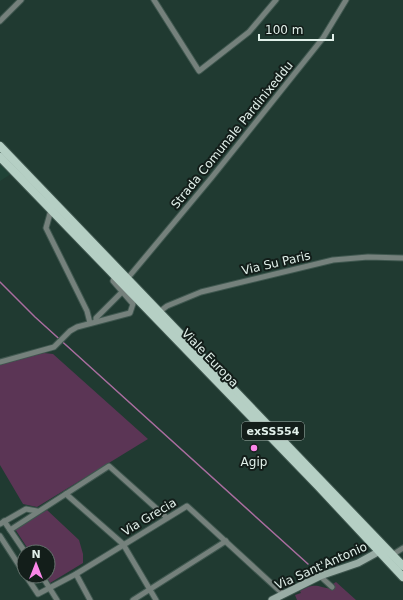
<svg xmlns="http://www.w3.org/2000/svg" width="403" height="600" font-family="'DejaVu Sans',sans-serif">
	<rect width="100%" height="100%" fill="#203a31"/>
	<!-- built -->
	<path fill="#204337" d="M0,163L11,174L0,181Z"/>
	<!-- green -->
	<g fill="#5b3555">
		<path d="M44,353L53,354L148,439L37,507L23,504L0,465V363Z"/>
		<path d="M47,510L79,540L83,554V563L50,583L46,576H48V552H30L15,529Z"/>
		<path d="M336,582L356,600H297L295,595L301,593L300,591C316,582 317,587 332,589L333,584Z"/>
	</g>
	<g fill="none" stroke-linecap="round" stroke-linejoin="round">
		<!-- stream -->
		<path stroke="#a96d9f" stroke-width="1.5" d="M0,282L35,317L308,564"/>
		<!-- street casing -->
		<g stroke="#3f574f" stroke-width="7">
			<g id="street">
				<path d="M154,0L199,71L249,32L276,0"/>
				<path d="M0,21L21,0"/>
				<path d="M51,210L46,228L87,311L90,323"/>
				<path d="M127,279L212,177L323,38L346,0"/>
				<path d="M159,312L167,306L201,292L333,260L368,257L403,258"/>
				<path d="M96,321V318L122,292"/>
				<path d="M0,362L54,347L70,331L77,327L130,313L133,304L113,281L115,276"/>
				<path d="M66,494L123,544L156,600"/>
				<path d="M4,521L25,552"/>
				<path d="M0,524L26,509L37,511"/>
				<path d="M10,530L109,466L166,517"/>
				<path d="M0,536L24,573"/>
				<path d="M392,555L403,548"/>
				<path d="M76,574L90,600"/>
				<path d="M26,576L38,594L76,574L187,506L283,594"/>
				<path d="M42,576L57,600"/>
				<path d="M320,576L332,587"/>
				<path d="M133,600L226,541"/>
			</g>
		</g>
		<!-- secondary casing -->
		<g stroke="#3f574f" stroke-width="9">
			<path id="secondary" d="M272,600L320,576L358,563L378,552"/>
		</g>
		<!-- primary casing -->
		<g stroke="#3f574f" stroke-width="10">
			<g id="primary">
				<path d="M0,146L403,566"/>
				<path d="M0,157L318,486L403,577"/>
			</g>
		</g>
		<!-- street -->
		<use href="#street" stroke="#75817c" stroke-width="5"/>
		<!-- secondary -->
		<use href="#secondary" stroke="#99ada5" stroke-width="7"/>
		<!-- primary -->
		<use href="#primary" stroke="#b5cfc4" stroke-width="8"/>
	</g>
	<!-- markers -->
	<circle fill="#f987e8" stroke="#131e1a" stroke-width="1.5" cx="254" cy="448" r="4"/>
	<g text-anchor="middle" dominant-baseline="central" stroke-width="4" stroke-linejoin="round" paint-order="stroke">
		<!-- shield labels -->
		<rect fill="#131e1a" stroke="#a3b1ac" stroke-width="1" x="242" y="422" width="62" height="18" rx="3"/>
		<g font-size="11" font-weight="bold" fill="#e1f0ea">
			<text x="273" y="431">exSS554</text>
		</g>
		<!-- street labels -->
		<g font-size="12" fill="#e1f0ea" stroke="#131e1a">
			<text transform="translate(232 135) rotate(-51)">Strada Comunale Pardinixeddu</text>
			<text transform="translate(276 263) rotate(-13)">Via Su Paris</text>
			<text transform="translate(210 358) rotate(46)">Viale Europa</text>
			<text transform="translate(149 517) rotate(-31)">Via Grecia</text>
			<text transform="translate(321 566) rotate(-24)">Via Sant'Antonio</text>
		</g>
		<!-- poi labels -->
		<g font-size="12" fill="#e1f0ea" stroke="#131e1a">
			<text x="254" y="462">Agip</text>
		</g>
	</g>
	<!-- north arrow -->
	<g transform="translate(36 564)"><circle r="19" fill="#131e1a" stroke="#65726d"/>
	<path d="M0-3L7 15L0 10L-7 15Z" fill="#f987e8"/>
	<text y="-6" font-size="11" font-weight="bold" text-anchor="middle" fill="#e1f0ea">N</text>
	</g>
	<!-- scale -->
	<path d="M259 34v6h74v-6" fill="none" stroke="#e1f0ea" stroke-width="2"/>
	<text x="265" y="34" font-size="12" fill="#e1f0ea" stroke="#131e1a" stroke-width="3" paint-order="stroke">100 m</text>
</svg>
